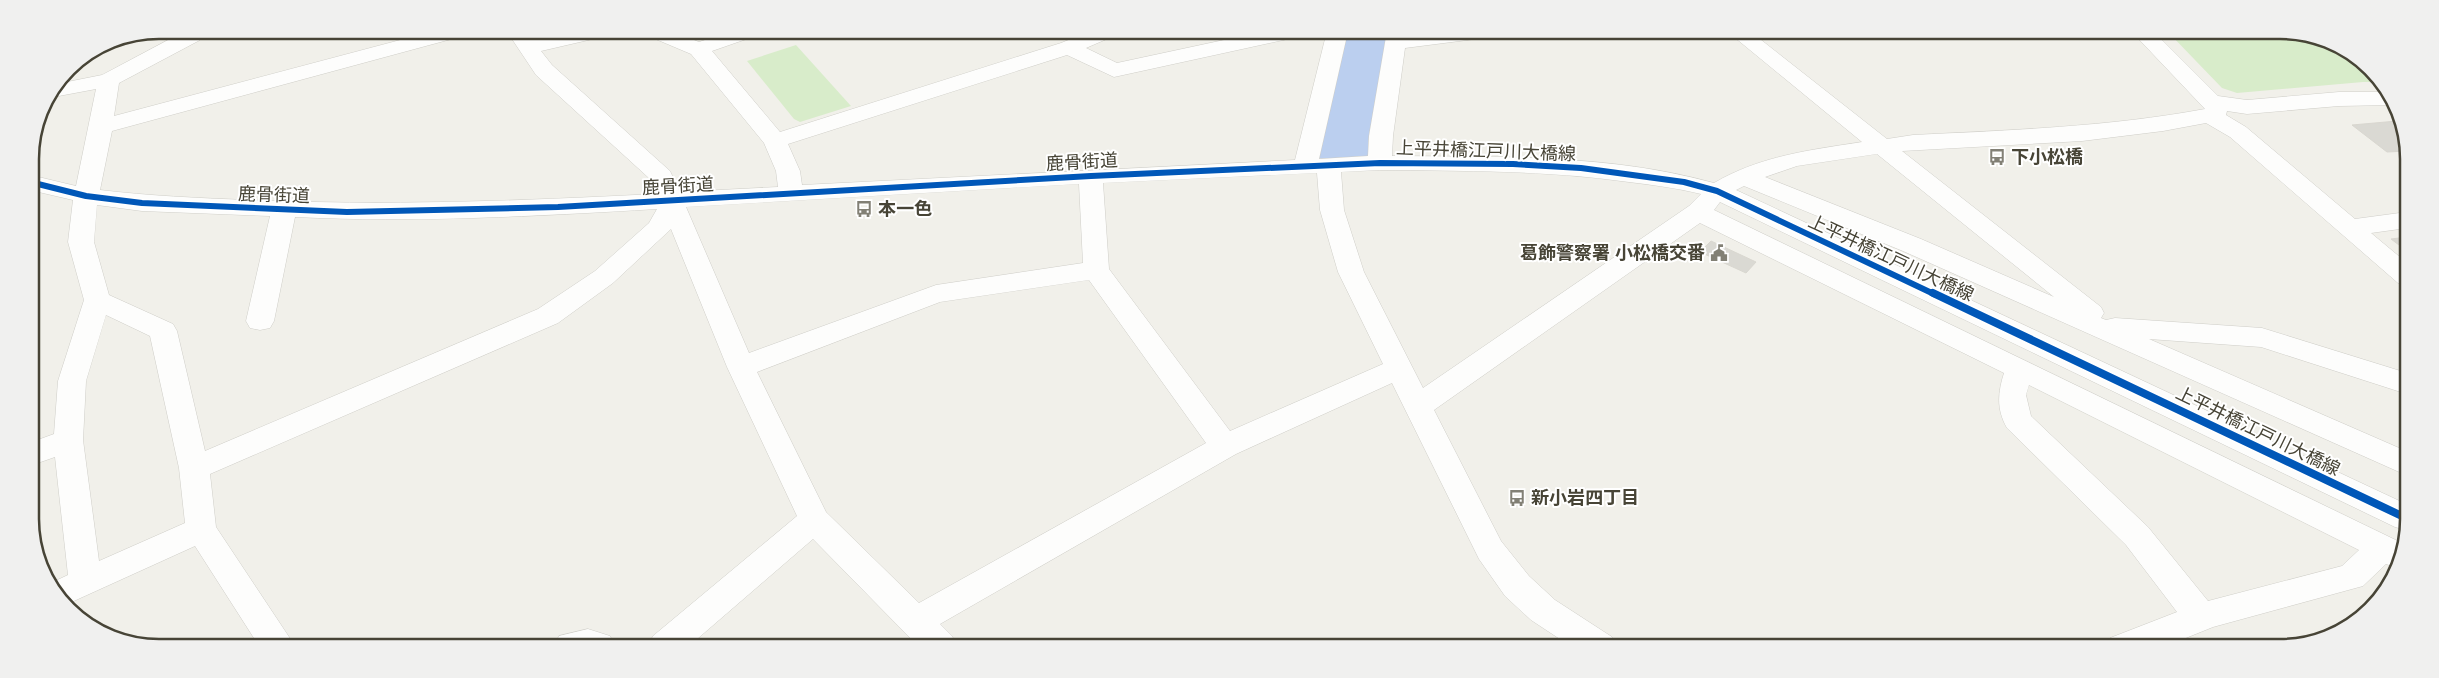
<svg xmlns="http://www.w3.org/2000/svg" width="2439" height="678" font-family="Arial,'Noto Sans JP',sans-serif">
	<rect width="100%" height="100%" fill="#f1f0ea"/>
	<!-- green -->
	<g fill="#d8ecca">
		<path d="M2168,32L2306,33L2371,68L2379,82H2363L2237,93L2222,88Z"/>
		<path d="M796,45L851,106L800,122L794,119L747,61Z"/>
	</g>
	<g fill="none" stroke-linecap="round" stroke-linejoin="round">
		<!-- river -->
		<path fill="#bbcfef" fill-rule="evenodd" d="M1336,31H1398L1377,143L1366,158L1342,164L1318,158L1307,143Z"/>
	</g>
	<!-- building -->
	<g fill="#dad9d3" stroke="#d9d7d0">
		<path d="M2397,121L2407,134V151L2387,152L2352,125Z"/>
		<path d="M2407,237V251L2391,239Z"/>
		<path d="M1711,241L1756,262L1746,273L1700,252Z"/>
	</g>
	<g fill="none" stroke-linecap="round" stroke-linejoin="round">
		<!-- minor casing -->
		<g stroke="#cfcec8" stroke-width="1">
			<g id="minor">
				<path d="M187,30H208L200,40L119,83L114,116L438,30H473L470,34L112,131L100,190C149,196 198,198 247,200C384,206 520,201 656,194L650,179L536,75L506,30H527L533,39L576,30L613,31L610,35L541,51L552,65L670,171L680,192L778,187L776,171L764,143L691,54L646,35L643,31H671L699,42L732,31H761L758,35L712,51L780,132L1061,43L1091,31H1119L1116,35L1086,48L1117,63L1266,31H1307L1304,35L1297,37L1114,77L1067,55L788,144L800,171L802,185L1295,160L1327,31H1348L1319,159L1368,156L1369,136L1387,31H1408V35L1436,32H1493L1490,36L1483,38L1405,48L1393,136L1392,156C1499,157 1610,154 1714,183C1760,156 1810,150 1862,142L1728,32H1751L1887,139L1913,135C2011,130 2108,127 2205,109L2132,32H2154L2218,96L2247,100L2339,92H2384L2391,105L2339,106L2247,114L2227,111L2226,115L2246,127L2355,219L2407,212V228L2371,233L2407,263V286L2398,283L2230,137L2206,123L2163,131L2082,141L1902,151L2101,307L2104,313L2101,318L2106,320L2115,318L2262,328L2407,373V394L2261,347L2149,339L2406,451V475L1903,251L1744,186L1736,190L2406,504V530L2395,527L1720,202L1714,210L2406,545L2397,568L2386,564L2363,586L2213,627L2161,648H2105L2110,638L2177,612L2126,545L2007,428C1996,409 1998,392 2004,373L1700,223L1434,410L1501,541L1529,576L1555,600L1612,637L1617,647H1572L1531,620L1505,596L1479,559L1392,383L1236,454L940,624L952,636L957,646H918L813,539L689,646H648L653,636L797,516L727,367L671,229L613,283L558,323L210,474L216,527L295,646H259L195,546L65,605L53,582L68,575L55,457L32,465V442L54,434L58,381L84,300L68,242L73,200L30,190V175L76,186L96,89L48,98L57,84L102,75ZM1877,154L2054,297L1921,239L1765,177L1797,166ZM1380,170C1463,171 1546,170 1629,182C1653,185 1677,188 1701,194L1689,206L1423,388L1364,272L1344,210L1341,172ZM1317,173L1320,210L1338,272L1383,364L1230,431L1109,269L1103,183ZM1079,184L1083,263L936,285L749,353L686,207ZM97,205L142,211L270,216L246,321L250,328L260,330L270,328L274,321L295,217C415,223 537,216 657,209L649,223L595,271L538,309L205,451L177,331L173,324L109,295L94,242ZM1089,280L1206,443L919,603L826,512L757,372L940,302ZM106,315L150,336L179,468L185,523L99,561L83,440L86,381ZM2029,385L2359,550L2342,566L2208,601L2148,527L2031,416L2026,395Z"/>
				<path d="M588,629L610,636L615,646H554L559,636Z"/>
			</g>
		</g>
		<!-- minor -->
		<use href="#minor" fill="#fdfdfc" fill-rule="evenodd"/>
		<!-- cycleway-far1 casing -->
		<g stroke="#fff" stroke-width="9">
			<path id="cycleway-far1" d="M30,182L86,196L142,203L347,212L558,207L1091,176L1380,163L1513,164L1581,168L1684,182L1717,191L1936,295"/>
		</g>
		<!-- cycleway casing -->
		<g stroke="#fff" stroke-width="11">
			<path id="cycleway" d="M1933,293L2406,518"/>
		</g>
		<!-- cycleway-far1 -->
		<use href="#cycleway-far1" stroke="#0057b8" stroke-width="6"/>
		<!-- cycleway -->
		<use href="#cycleway" stroke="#0057b8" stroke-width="8"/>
	</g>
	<!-- icons -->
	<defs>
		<g id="bus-bare" transform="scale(1.35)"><path d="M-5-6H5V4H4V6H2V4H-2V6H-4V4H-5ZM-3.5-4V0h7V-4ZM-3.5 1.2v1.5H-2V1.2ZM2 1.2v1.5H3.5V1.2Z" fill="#828075" stroke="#fff" stroke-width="2.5" paint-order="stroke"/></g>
		<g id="civic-bare" transform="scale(1.35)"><path d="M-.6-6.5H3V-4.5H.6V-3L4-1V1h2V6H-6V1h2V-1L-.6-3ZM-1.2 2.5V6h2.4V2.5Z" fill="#828075" stroke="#fff" stroke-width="2.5" paint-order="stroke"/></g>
	</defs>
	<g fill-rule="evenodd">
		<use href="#bus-bare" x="1997" y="157"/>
		<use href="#bus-bare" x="864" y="209"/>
		<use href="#civic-bare" x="1719" y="253"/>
		<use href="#bus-bare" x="1517" y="498"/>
	</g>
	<g text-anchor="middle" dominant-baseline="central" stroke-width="4" stroke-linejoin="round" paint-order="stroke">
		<!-- street labels -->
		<g font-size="18" fill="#474436" stroke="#fff">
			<text transform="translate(1486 151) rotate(2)">上平井橋江戸川大橋線</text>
			<text transform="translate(1082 162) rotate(-3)">鹿骨街道</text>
			<text transform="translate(678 186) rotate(-3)">鹿骨街道</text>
			<text transform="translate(274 195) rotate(2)">鹿骨街道</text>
			<text transform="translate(1891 258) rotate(25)">上平井橋江戸川大橋線</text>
			<text transform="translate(2258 431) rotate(26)">上平井橋江戸川大橋線</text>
		</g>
		<!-- poi labels -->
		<g font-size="18" font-weight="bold" fill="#474436" stroke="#fff" text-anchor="start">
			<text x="2011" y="157">下小松橋</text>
			<text x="878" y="209">本一色</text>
			<text x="1705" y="253" text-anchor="end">葛飾警察署 小松橋交番</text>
			<text x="1531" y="498">新小岩四丁目</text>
		</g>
	</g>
	<!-- crop -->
	<path d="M0 0H2439V678H0ZM159 39H2280A120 120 0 0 1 2400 159V519A120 120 0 0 1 2280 639H159A120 120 0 0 1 39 519V159A120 120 0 0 1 159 39Z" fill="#f0f0ef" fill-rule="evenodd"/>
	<path fill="none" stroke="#474436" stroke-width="2.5" d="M159 39H2280A120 120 0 0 1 2400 159V519A120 120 0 0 1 2280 639H159A120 120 0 0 1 39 519V159A120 120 0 0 1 159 39Z"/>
</svg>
